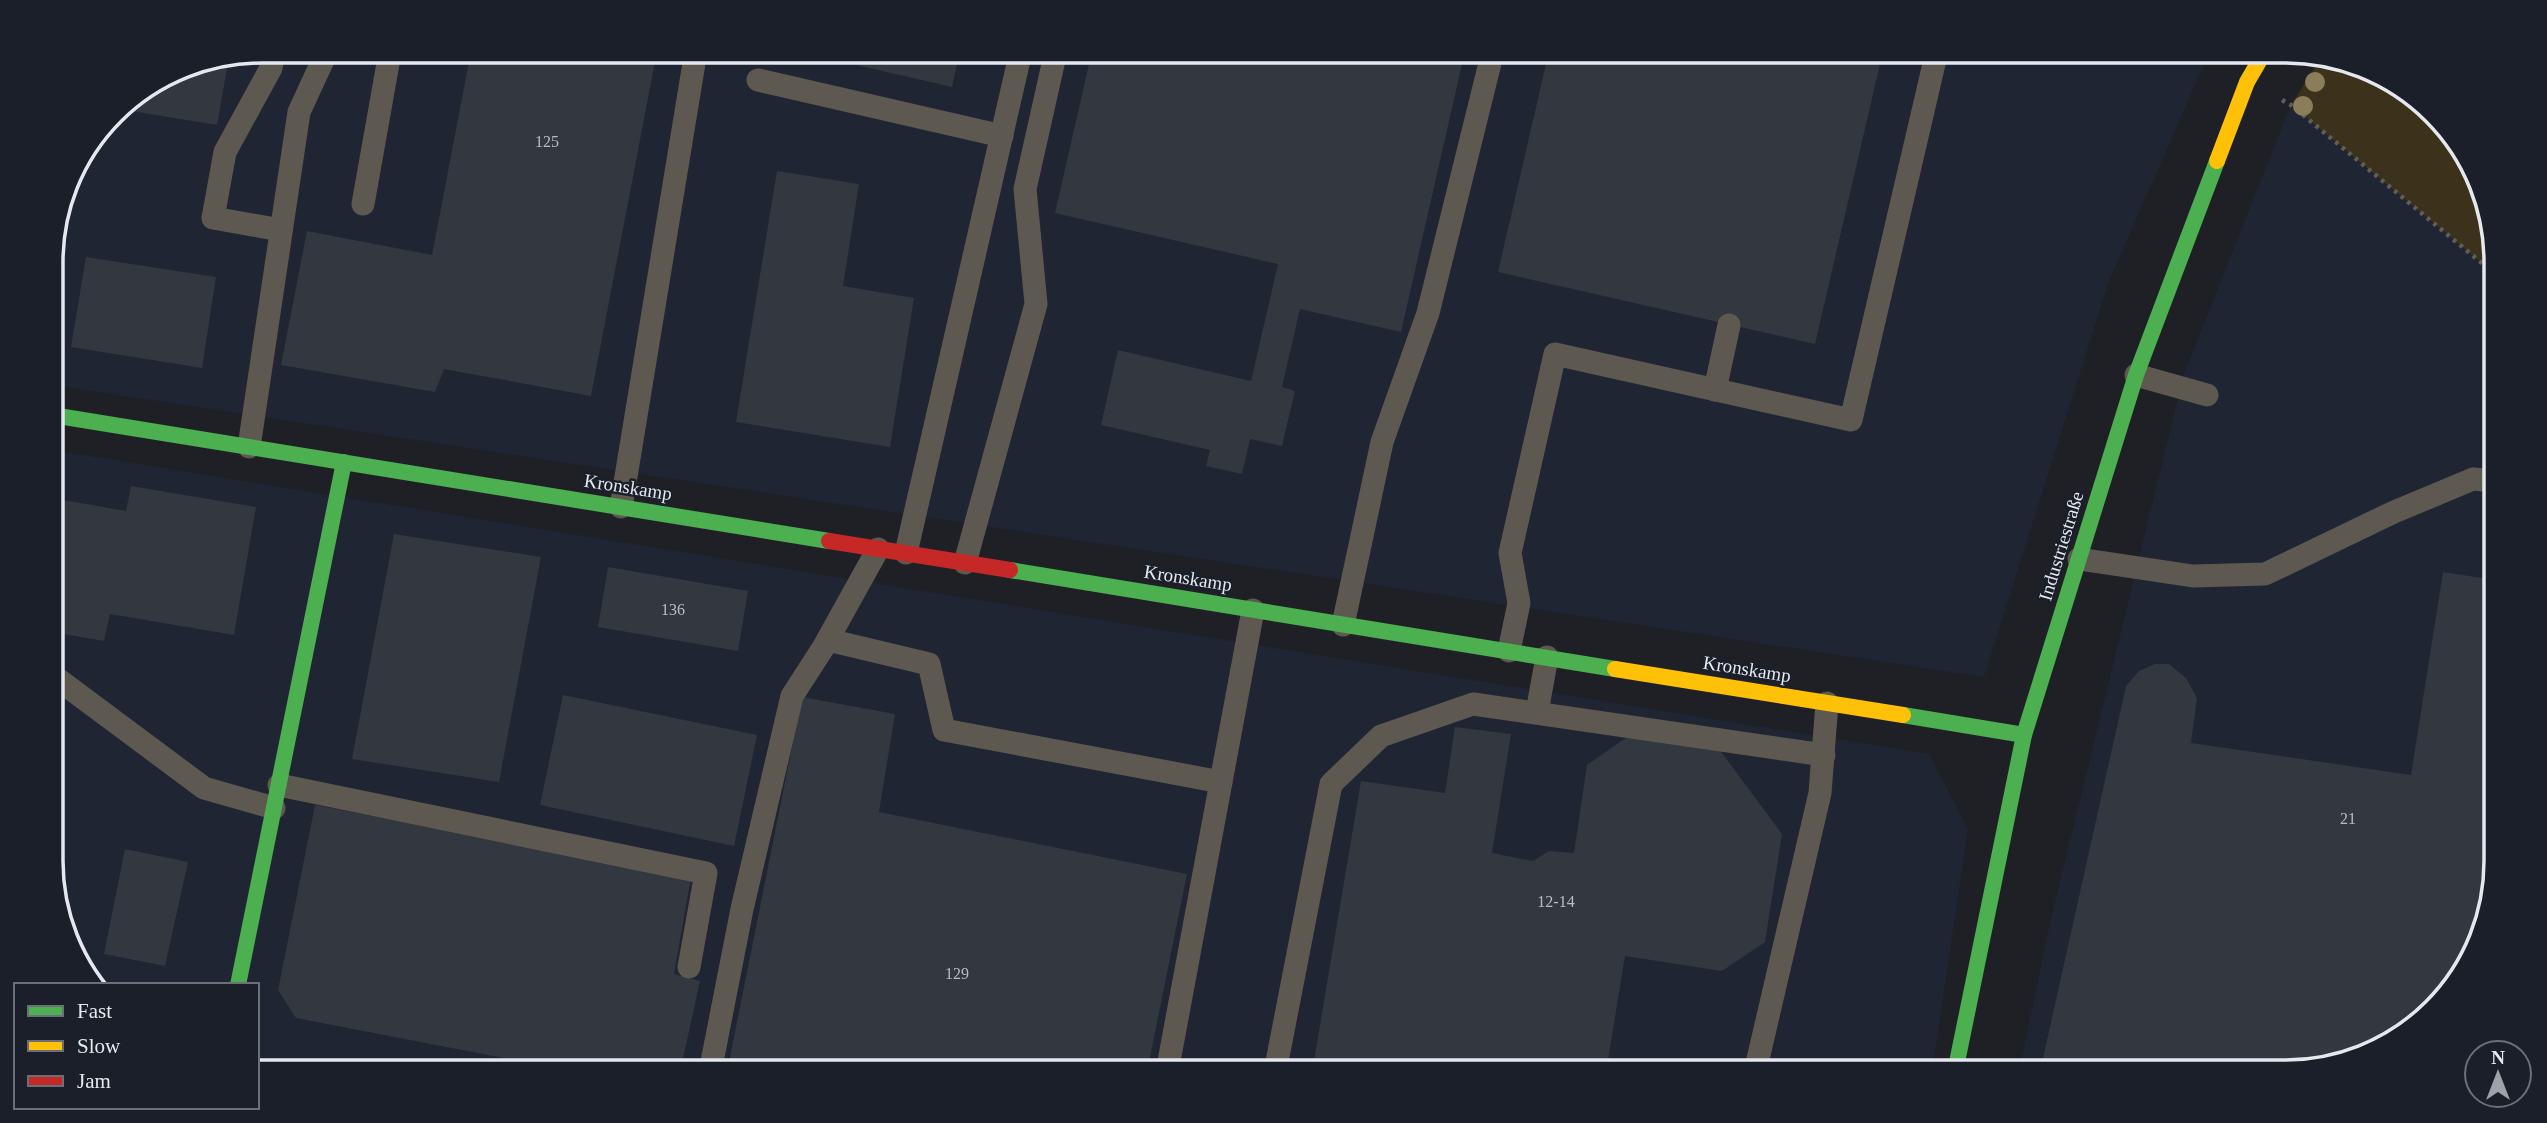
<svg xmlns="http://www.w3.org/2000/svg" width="2547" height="1123" font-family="Georgia,serif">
	<rect width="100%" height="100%" fill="#1e2026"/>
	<!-- built -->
	<g fill="#202533">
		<path d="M262,51H2210L2109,281L1984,677L52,385L51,248L72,169L123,104L182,67Z"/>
		<path d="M2291,105L2495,274L2496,861L2480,941L2413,1029L2298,1072H2019L2050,923L2184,374Z"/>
		<path d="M52,450L1929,754L1968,829L1932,1072L257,1071V985H93L53,889Z"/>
	</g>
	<!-- green -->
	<path fill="#3c321b" d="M2321,58L2365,67L2453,134L2494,235L2495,274L2291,105Z"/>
	<!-- building -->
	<g fill="#33373f">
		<path d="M471,51H657L591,396L444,369L435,392L281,365L307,231L432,255Z"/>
		<path d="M813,51H960L952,87L813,55Z"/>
		<path d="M1092,51H1465L1401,332L1300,309L1282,387L1295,391L1282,446L1250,439L1242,474L1206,466L1210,450L1101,425L1118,350L1251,381L1278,264L1055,213Z"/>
		<path d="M1549,51H1883L1815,344L1498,272Z"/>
		<path d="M229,57L217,125L119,109L123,104L182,67Z"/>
		<path d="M777,171L859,184L843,286L914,298L890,447L736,422Z"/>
		<path d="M86,257L216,277L202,368L71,347Z"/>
		<path d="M131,486L256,507L234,635L110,614L104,641L52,632V498L126,511Z"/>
		<path d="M394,534L541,557L499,782L352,759Z"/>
		<path d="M608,567L748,591L738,651L598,627Z"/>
		<path d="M2443,572L2495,580L2496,861L2480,941L2413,1029L2353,1061L2298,1072H2040L2126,686L2139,671L2155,664H2169L2186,678L2197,698L2191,743L2411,775Z"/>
		<path d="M563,695L757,735L734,846L540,805Z"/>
		<path d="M802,697L895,714L879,812L1187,874L1147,1072H727Z"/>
		<path d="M1455,727L1511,734L1492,853L1533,861L1549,851L1574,853L1587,765L1630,735L1719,749L1782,834L1765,942L1722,971L1625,956L1606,1072H1334L1313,1067L1361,781L1445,793Z"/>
		<path d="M315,805L691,877L674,974L700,981L680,1072H576L296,1018L278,990Z"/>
		<path d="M125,849L188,862L165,966L104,954Z"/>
		<path d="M297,1062L337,1071V1072H295Z"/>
	</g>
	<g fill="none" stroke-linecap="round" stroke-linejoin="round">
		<!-- path -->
		<path stroke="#605e5a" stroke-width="4.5" stroke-dasharray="3.5 5" stroke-linecap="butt" d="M2282,100L2291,105L2495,274"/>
		<!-- lane -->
		<g stroke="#5d5950" stroke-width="23">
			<path d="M274,51L271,68L225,152L213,218L281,230"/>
			<path d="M758,80L1002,136"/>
			<path d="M363,204L389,58L394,51"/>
			<path d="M2136,375L2207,395"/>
			<path d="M1715,390L1729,325"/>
			<path d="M249,447L299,112L323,60L330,51"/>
			<path d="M621,507L696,51"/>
			<path d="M906,553L1021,51"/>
			<path d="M2079,559L2193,576L2265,574L2394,512L2473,479L2495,481"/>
			<path d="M965,563L1036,304L1025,189L1056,51"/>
			<path d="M1343,625L1382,442L1428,313L1493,51"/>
			<path d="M828,640L929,664L944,730L1221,782"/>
			<path d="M1509,651L1519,603L1510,553L1555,354L1851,420L1937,51"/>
			<path d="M52,681L59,680L204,788L274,808"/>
			<path d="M1537,712L1547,657"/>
			<path d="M279,785L706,873L689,967"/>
			<path d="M710,1072L742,909L792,696L823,648L878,549"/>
			<path d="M1167,1072L1253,610"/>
			<path d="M1275,1072L1331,784L1381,736L1473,704L1824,755"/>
			<path d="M1755,1072L1820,793L1827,703"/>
		</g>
		<!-- fast -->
		<g stroke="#4caf50" stroke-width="16">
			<path d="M52,415L829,541"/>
			<path d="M1010,570L1615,669"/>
			<path d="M1903,715L2024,735"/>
			<path d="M238,985L344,462"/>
			<path d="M1955,1072L2024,735L2136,375L2217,161"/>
		</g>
		<!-- slow -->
		<g stroke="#ffc107" stroke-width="16">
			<path d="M2217,161L2247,82L2265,51"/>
			<path d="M1615,669L1903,715"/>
		</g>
		<!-- jam -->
		<path stroke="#c62828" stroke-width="16" d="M829,541L1010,570"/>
	</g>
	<!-- trees -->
	<g fill="#8b7d5a">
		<circle cx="2315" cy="82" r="10"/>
		<circle cx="2303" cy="106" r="10"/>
	</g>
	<g text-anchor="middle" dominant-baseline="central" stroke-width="5" stroke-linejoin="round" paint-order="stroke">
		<!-- number labels -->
		<g font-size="16" fill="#b8bcc3">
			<text x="547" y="141">125</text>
			<text x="673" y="609">136</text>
			<text x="2348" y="818">21</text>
			<text x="1556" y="901">12-14</text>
			<text x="957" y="973">129</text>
		</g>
		<!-- street labels -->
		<g font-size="19" fill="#e5e8ef" stroke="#1b1f29">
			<text transform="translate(628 487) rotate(9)">Kronskamp</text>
			<text transform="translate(2061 546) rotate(-73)">Industriestraße</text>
			<text transform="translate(1188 578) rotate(9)">Kronskamp</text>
			<text transform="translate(1747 669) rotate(9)">Kronskamp</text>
		</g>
	</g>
	<!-- crop -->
	<path d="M0 0H2547V1123H0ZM262 63H2285A199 199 0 0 1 2484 262V861A199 199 0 0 1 2285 1060H262A199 199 0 0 1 63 861V262A199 199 0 0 1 262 63Z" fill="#1b1f29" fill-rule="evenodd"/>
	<path fill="none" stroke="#e5e8ef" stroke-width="3.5" d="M262 63H2285A199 199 0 0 1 2484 262V861A199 199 0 0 1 2285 1060H262A199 199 0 0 1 63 861V262A199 199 0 0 1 262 63Z"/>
	<!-- legend -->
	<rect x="14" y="983" width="245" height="126" fill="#1b1f29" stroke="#6c6f78" stroke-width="2"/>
	<rect x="28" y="1006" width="35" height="10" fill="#4caf50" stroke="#6c6f78" stroke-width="2"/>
	<text x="77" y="1018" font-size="21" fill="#e5e8ef">Fast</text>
	<rect x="28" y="1041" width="35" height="10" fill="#ffc107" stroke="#6c6f78" stroke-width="2"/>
	<text x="77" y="1053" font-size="21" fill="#e5e8ef">Slow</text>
	<rect x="28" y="1076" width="35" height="10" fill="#c62828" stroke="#6c6f78" stroke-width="2"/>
	<text x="77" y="1088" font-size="21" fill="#e5e8ef">Jam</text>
	<!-- north arrow -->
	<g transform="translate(2498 1074)"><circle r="33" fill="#1b1f29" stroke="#6c6f78" stroke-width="2"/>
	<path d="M0-5L12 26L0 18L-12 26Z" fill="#9fa2a9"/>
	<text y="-10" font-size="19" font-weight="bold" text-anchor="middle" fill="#e5e8ef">N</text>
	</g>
</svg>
